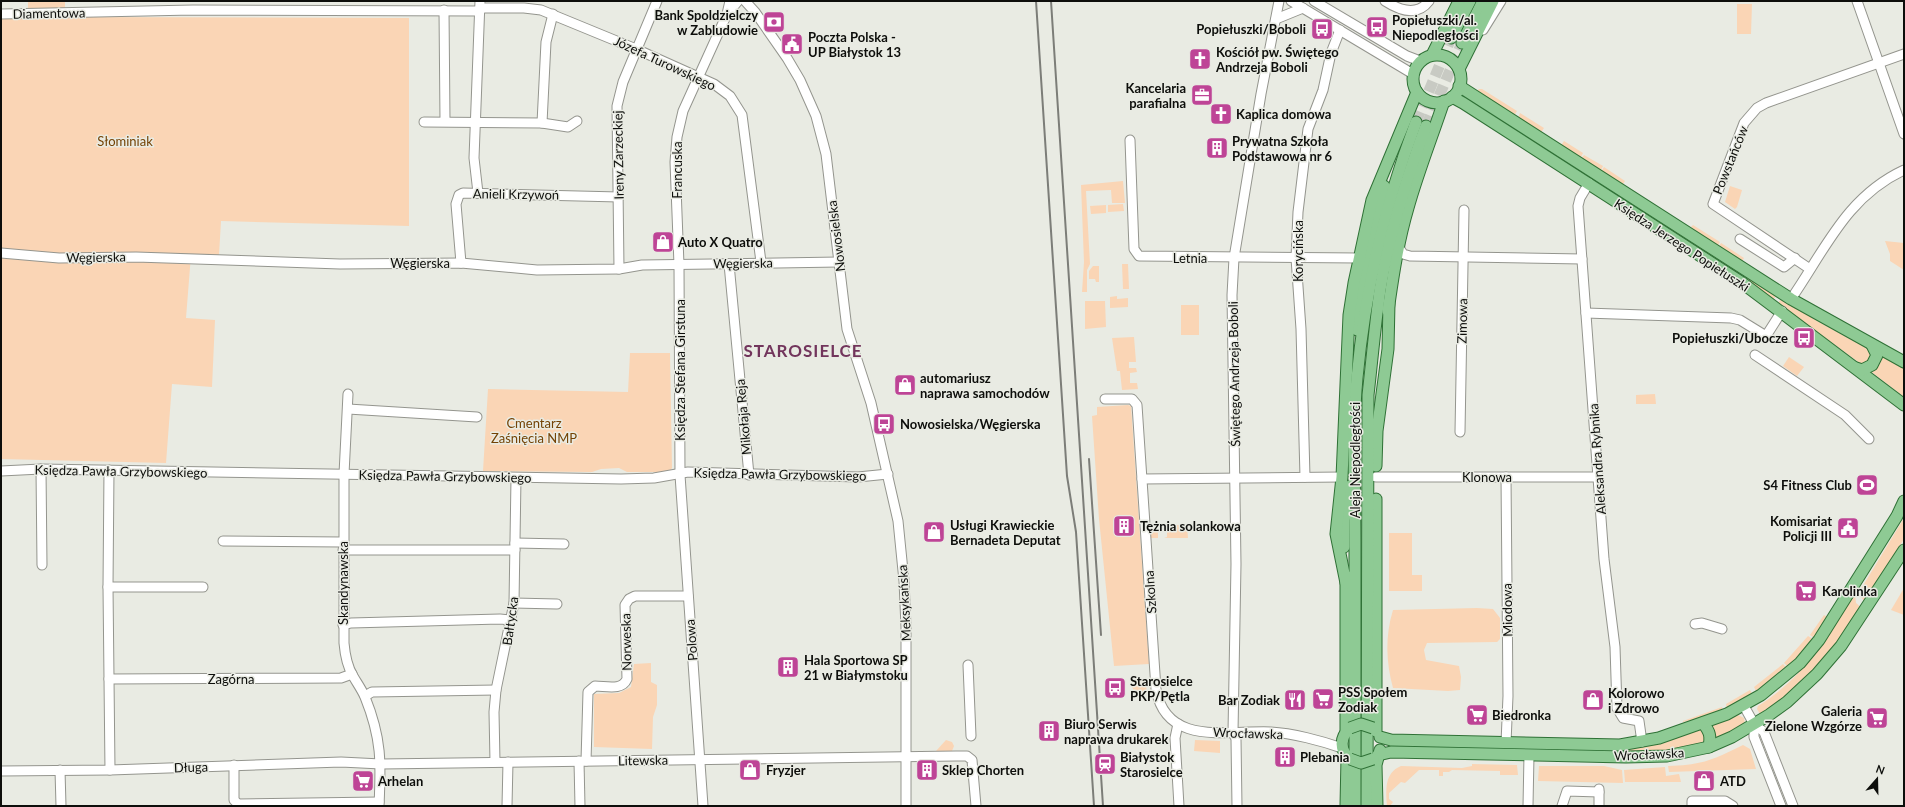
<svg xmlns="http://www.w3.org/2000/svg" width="1905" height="807" font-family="Lato,sans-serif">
	<rect width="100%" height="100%" fill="#e9ebe3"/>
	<!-- green -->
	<g fill="#fad5b5">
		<path d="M28,1H65V17L409,18V226L221,221L219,255H191L186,318L215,320L212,387L172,384L166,463L1,459V18H28Z"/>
		<path d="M1737,4H1752L1751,34H1737Z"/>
		<path d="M1479,89H1482L1517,111L1514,116L1476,92Z"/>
		<path d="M1472,99L1739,271L1737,274L1469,103Z"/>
		<path d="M1520,113L1544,128L1540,134L1518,118Z"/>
		<path d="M1564,141L1583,153L1580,159L1560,147Z"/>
		<path d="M1584,155L1603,166L1600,172L1580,160Z"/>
		<path d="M1604,167L1625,181L1622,186L1601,172Z"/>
		<path d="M1123,181L1125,203H1112L1111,190L1086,191L1090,264L1087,270V292H1082L1084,262L1081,185Z"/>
		<path d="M1730,186L1742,190L1737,207L1735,209L1725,202Z"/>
		<path d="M1123,204L1124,211L1108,212V205Z"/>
		<path d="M1106,205V213L1091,214L1090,206Z"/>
		<path d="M1693,225L1720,242L1717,247L1691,227Z"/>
		<path d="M1885,241L1904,243V270L1890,261V254Z"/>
		<path d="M1721,243L1744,258L1741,263L1718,248Z"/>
		<path d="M1122,264H1128L1129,289H1123Z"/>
		<path d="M1093,266H1099V282H1096L1095,279H1089V271Z"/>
		<path d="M1747,276L1777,295L1773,300L1744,280Z"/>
		<path d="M1117,296V299L1128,298V307L1110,308V297Z"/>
		<path d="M1782,298L1817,321L1870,350L1872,354L1868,362L1861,364L1778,303Z"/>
		<path d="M1085,301H1105L1106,327L1085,329Z"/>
		<rect x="1181" y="305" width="18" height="30"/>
		<path d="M1134,337L1136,362H1129V368H1136L1137,372L1130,373V383H1137L1138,389L1122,390L1120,371H1117L1112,338Z"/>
		<path d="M630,353H670L672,468L669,472H627L619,468L601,469L592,472L483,471L488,389L628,392Z"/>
		<path d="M1878,354L1904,367V397L1869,370Z"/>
		<path d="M1789,357L1804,367L1797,376L1783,366Z"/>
		<path d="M1655,394L1656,404H1636V395Z"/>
		<path d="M1128,405L1131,406L1149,664L1114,666L1099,519L1092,416L1097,415V407Z"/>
		<path d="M1904,518V539L1865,602L1861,597V589Z"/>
		<path d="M1150,525H1187L1188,538H1164L1167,537V528H1158V538H1151Z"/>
		<path d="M1389,533H1412V575H1422V591H1389Z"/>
		<path d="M1904,588V615L1891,610Z"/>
		<path d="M1855,593L1856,603L1862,608L1835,649L1790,697L1760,714L1757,709L1758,706C1807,675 1825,639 1855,593Z"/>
		<path d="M1477,608L1493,609L1500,618V639L1497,642L1427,643L1424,650L1426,660L1459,666L1461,677L1460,690L1448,691L1393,688C1386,662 1385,636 1393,610Z"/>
		<path d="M1824,615L1829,618L1814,638L1810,635Z"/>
		<path d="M1808,636L1813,639L1788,667L1784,663Z"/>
		<path d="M651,663V682L657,685V705L653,717L652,749L594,747V694L619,693L631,687L634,664Z"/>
		<path d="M1783,664L1787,668L1757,693L1754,687Z"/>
		<path d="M1145,679L1147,693L1141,695L1135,693L1132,687L1134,681Z"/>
		<path d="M1750,690L1753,695L1727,710L1726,704Z"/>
		<path d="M1722,707L1723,712L1683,722V721Z"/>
		<path d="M1738,715L1744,718L1745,724L1714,742L1710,725Z"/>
		<path d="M1697,729H1702L1705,739L1703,743L1657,753L1523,750V746L1616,748Z"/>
		<path d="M946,740L952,742L954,746L952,751H936Z"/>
		<path d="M1195,740L1220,741V753L1194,751Z"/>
		<path d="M1397,743L1519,746V750L1397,747Z"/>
		<path d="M1743,745L1750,749L1756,769L1669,772L1668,766C1702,765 1713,760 1743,745Z"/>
		<path d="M1472,764L1517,765L1518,775H1500V771L1452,770L1449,772H1443V776H1439V770H1419L1405,783L1401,782L1389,793V799L1393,802L1390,806H1387C1386,790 1384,773 1401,766L1462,768L1472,766Z"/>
		<path d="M1539,766H1604L1622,770L1623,783L1538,781Z"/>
		<path d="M1665,767L1666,776L1679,774L1681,782H1625L1624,770Z"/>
	</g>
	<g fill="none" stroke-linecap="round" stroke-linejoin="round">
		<!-- major-tunnel -->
		<g stroke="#c8cac3" stroke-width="11" stroke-dasharray="11 5.5" stroke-linecap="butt">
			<path d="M1416,122L1451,38"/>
			<path d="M1426,126L1462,43"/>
		</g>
		<!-- minor casing -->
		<g stroke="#94958e" stroke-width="11">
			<g id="minor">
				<path d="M745,1L755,12L787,58L800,80L816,116L826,154L847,329L871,403L898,521L904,581L906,627V806"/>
				<path d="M1291,1L1413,74"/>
				<path d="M1314,1L1407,56L1420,61"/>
				<path d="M1385,1C1399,10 1417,17 1429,1"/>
				<path d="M1857,1L1904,134"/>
				<path d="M480,8H524L541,10L636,49L714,84L730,96L742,115L761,262"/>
				<path d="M444,10L445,121"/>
				<path d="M728,13L738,1"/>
				<path d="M1,14L193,10L480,11"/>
				<path d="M1276,19L1303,8"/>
				<path d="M1483,30L1501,1"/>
				<path d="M424,122L542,123L546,42L553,14"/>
				<path d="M542,123L568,127L577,121"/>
				<path d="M1130,140L1134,249L1139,256L1358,258"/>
				<path d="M1589,183L1580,198L1578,206L1604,559L1615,647L1617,708L1623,718L1639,721L1642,742"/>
				<path d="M478,193L474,158L480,1"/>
				<path d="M1740,239L1784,267L1795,258"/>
				<path d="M1398,246L1403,254L1410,256L1582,259"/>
				<path d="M1,253L59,258L136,257L340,264L461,263L537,270L619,269L642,265L839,262"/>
				<path d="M461,263L456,204L459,195L463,193L619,197"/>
				<path d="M729,264L749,475"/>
				<path d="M619,269L617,106L623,82L657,1"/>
				<path d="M1810,269L1713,204L1744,123L1757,108L1766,103L1904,54"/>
				<path d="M1791,299C1825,250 1846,197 1904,170"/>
				<path d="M1586,313L1731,318L1740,320L1766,336L1782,311"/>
				<path d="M1755,355L1845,415L1869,439"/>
				<path d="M348,394L344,474V643C345,655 347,666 353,676C357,683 362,690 365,697C382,739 381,763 379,806"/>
				<path d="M1105,399H1132L1137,405L1156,689C1166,747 1228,730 1271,732C1292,733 1322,741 1342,748"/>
				<path d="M348,409L477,417"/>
				<path d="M1460,432L1464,210"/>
				<path d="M41,469L42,565"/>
				<path d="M109,470L108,587L110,770"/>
				<path d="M1,471L41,469L621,479L654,478L688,472L858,477L888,474"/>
				<path d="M1305,477L1301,329L1296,258L1298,212L1308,129L1323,90L1331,53L1340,30"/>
				<path d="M1376,477H1598"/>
				<path d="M1142,479L1342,477"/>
				<path d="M223,541L342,542"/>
				<path d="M515,543L564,544"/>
				<path d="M343,550H515"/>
				<path d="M108,587H203"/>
				<path d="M514,603L557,604"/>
				<path d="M1695,624L1702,623L1722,629"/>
				<path d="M343,625L351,623L500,619L511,620"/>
				<path d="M968,665L971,736"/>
				<path d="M109,679L341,678L352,674"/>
				<path d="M365,696L372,692L496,690"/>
				<path d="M1744,706L1754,724L1764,732L1793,806"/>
				<path d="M1178,724L1175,738L1179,806"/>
				<path d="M1754,724V737L1781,806"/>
				<path d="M1506,743L1508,696L1506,477"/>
				<path d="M579,761L580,806"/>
				<path d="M586,761L588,692L595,686C606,686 622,691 627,679L625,605L629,599L635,596H688"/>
				<path d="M495,762L494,712L496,690L514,603L516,478"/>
				<path d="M234,765V800L238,804L379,802"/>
				<path d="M60,770L61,806"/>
				<path d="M1,771L110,770L341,762L381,764L956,756H967L972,760L976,806"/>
				<path d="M1599,789V806"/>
				<path d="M507,806L508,762"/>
				<path d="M703,806L680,475L679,265L675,162L677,137L683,111L727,14L730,1"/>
				<path d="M1237,806L1236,739L1233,732L1236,564L1232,295L1234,258L1261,94L1279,1"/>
				<path d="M1528,806L1529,755"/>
				<path d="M1562,806L1567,791L1599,792"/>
				<path d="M1692,806V801H1725L1733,806"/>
			</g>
		</g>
		<!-- major casing -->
		<g stroke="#2f7136" stroke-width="13">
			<g id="major">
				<path d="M1451,38L1470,1"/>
				<path d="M1462,43L1483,1"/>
				<path d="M1432,55L1459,1"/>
				<circle cx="1437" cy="79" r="24"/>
				<path d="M1459,69L1493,1"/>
				<path d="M1459,86L1791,299L1904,362"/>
				<path d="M1452,97L1463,103L1741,282L1904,405"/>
				<path d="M1388,311C1393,276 1398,242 1408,208C1418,172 1432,137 1444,101"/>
				<path d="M1357,330L1360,295L1384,186"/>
				<path d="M1856,368L1862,370L1872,365L1877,355L1872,345"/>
				<path d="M1376,466L1377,431L1388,349L1389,303"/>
				<path d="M1376,499V731"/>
				<path d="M1344,547V520L1350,486"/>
				<path d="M1346,576V731"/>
				<path d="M1346,583L1336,534L1342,477L1349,315L1354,283L1372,200L1417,92"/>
				<path d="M1703,723C1710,732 1711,736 1709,747"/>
				<path d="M1380,737L1391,740L1620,745L1659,738L1727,714L1761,695L1800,663L1819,640L1897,516L1904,501"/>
				<path d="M1378,755L1391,752L1626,757L1667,756L1709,747L1732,737L1769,715L1787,702L1817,674L1841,646L1904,550"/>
				<path d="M1350,759C1339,750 1340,737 1350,728"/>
				<path d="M1346,806L1347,757"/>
				<path d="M1355,806C1355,718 1355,630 1355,542C1355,488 1352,432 1357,378C1365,291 1385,204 1416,122"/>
				<path d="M1367,806L1368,395C1372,360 1375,325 1380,290C1389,234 1406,179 1426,126"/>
				<path d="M1377,806L1376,765L1380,750"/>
			</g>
		</g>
		<!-- minor -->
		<use href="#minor" stroke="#fff" stroke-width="9"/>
		<!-- major -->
		<use href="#major" stroke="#8eca94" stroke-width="11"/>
		<!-- rail -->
		<g stroke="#7c7d78" stroke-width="2">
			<path d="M1036,1L1067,476L1076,532L1094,806"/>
			<path d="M1051,1L1103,806"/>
			<path d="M1089,459L1101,635"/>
		</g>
		<!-- major-bridge casing -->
		<g stroke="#2f7136" stroke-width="13" stroke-linecap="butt">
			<g id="major-bridge">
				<path d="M1350,728L1361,724L1373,728"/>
				<path d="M1350,759L1361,763L1373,759"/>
			</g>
		</g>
		<!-- major-bridge -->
		<use href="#major-bridge" stroke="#8eca94" stroke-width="11"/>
	</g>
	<!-- icons -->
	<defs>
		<g id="bank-square" transform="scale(1.15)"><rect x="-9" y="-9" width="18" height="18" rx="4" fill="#be4496" stroke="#e9ebe3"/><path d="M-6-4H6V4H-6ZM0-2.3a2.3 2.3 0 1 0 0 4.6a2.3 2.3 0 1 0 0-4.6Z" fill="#fff"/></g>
		<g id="bus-square" transform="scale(1.15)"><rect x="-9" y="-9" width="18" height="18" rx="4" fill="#be4496" stroke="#e9ebe3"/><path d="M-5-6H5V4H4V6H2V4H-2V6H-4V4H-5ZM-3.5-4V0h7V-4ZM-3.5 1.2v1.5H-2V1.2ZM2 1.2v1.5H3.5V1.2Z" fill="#fff"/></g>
		<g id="civic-square" transform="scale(1.15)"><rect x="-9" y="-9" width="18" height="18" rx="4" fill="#be4496" stroke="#e9ebe3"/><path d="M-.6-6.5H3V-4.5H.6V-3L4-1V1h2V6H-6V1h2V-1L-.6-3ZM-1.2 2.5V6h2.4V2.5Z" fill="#fff"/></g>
		<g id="church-square" transform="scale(1.15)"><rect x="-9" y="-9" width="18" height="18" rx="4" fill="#be4496" stroke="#e9ebe3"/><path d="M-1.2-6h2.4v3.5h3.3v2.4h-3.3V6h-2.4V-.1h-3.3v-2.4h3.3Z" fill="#fff"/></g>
		<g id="office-square" transform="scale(1.15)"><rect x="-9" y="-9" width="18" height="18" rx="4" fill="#be4496" stroke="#e9ebe3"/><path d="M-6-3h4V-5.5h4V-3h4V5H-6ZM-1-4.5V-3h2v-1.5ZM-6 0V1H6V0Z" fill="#fff"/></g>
		<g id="building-square" transform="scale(1.15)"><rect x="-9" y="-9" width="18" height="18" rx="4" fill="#be4496" stroke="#e9ebe3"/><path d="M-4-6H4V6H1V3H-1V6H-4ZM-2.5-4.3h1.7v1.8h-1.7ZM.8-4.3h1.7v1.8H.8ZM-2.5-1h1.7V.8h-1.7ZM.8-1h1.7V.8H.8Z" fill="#fff"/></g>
		<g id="shop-square" transform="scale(1.15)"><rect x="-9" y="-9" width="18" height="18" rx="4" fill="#be4496" stroke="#e9ebe3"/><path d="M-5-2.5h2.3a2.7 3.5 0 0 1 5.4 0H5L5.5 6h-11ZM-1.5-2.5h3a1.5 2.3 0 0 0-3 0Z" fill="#fff"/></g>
		<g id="stadium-square" transform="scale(1.15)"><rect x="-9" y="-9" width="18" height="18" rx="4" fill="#be4496" stroke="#e9ebe3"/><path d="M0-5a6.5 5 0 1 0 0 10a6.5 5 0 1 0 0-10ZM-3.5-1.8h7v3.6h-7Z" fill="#fff"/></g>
		<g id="supermarket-square" transform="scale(1.15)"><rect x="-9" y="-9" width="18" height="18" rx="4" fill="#be4496" stroke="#e9ebe3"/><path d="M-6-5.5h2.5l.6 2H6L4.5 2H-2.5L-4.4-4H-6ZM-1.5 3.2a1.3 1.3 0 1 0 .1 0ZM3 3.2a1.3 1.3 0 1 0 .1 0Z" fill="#fff"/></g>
		<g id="restaurant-square" transform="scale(1.15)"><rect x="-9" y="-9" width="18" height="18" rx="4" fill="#be4496" stroke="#e9ebe3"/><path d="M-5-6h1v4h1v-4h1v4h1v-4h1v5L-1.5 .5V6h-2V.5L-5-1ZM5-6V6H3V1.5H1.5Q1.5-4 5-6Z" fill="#fff"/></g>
		<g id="station-square" transform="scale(1.15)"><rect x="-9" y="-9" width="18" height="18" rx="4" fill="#be4496" stroke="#e9ebe3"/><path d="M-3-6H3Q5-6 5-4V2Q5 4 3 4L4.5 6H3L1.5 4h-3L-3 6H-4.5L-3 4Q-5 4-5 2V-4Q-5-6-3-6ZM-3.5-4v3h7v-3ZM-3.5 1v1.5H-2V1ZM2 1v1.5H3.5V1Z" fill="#fff"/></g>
	</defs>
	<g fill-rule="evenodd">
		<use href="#bank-square" x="774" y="22"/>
		<use href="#bus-square" x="1377" y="27"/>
		<use href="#bus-square" x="1322" y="29"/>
		<use href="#civic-square" x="792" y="44"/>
		<use href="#church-square" x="1200" y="59"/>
		<use href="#office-square" x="1202" y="95"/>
		<use href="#church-square" x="1221" y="114"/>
		<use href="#building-square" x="1217" y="148"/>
		<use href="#shop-square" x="663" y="242"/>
		<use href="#bus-square" x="1804" y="338"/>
		<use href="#shop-square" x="905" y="385"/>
		<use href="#bus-square" x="884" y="424"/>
		<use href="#stadium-square" x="1867" y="485"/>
		<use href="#building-square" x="1124" y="526"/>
		<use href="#civic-square" x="1848" y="528"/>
		<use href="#shop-square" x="934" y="532"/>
		<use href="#supermarket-square" x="1806" y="591"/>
		<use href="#building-square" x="788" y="667"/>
		<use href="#bus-square" x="1115" y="688"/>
		<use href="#supermarket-square" x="1323" y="699"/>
		<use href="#restaurant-square" x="1295" y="700"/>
		<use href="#shop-square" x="1593" y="700"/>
		<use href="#supermarket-square" x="1477" y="715"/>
		<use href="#supermarket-square" x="1877" y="718"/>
		<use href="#building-square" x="1049" y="731"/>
		<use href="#building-square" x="1285" y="757"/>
		<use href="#station-square" x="1105" y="764"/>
		<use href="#shop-square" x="750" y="770"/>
		<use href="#building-square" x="927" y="770"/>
		<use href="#supermarket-square" x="363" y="781"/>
		<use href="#shop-square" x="1704" y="781"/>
	</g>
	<g text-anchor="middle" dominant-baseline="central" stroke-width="3" stroke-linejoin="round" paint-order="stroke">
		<!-- street labels -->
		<g font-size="13" fill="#0d0e0b" stroke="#e9ebe3">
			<text transform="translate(49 13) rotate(-1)">Diamentowa</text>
			<text transform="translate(665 63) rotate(25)">Józefa Turowskiego</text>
			<text transform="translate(618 155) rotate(-91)">Ireny Zarzeckiej</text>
			<text transform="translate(1730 160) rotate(-68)">Powstańców</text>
			<text transform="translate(677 170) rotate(-90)">Francuska</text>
			<text transform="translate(516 194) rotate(1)">Anieli Krzywoń</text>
			<text transform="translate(836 236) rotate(-97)">Nowosielska</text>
			<text transform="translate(1682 245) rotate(33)">Księdza Jerzego Popiełuszki</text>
			<text transform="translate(1298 251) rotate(-90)">Korycińska</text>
			<text transform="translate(96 257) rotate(-1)">Węgierska</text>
			<text x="1190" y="258">Letnia</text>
			<text x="420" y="263">Węgierska</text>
			<text transform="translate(743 263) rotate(-1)">Węgierska</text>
			<text transform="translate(1462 321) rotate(-89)">Zimowa</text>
			<text transform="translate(680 370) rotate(-90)">Księdza Stefana Girstuna</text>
			<text transform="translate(1234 374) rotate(-91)">Świętego Andrzeja Boboli</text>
			<text transform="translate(743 417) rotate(-95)">Mikołaja Reja</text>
			<text transform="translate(1597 459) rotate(-94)">Aleksandra Rybnika</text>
			<text transform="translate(1355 460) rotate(-90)">Aleja Niepodległości</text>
			<text transform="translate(121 471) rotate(1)">Księdza Pawła Grzybowskiego</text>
			<text transform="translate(780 474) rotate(1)">Księdza Pawła Grzybowskiego</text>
			<text transform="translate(445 476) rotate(1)">Księdza Pawła Grzybowskiego</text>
			<text x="1487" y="477">Klonowa</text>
			<text transform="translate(343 583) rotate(-90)">Skandynawska</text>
			<text transform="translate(1150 592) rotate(-94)">Szkolna</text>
			<text transform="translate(904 603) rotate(-93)">Meksykańska</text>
			<text transform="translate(1507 610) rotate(-91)">Miodowa</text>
			<text transform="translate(510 621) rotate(-82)">Bałtycka</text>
			<text transform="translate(691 640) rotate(-94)">Polowa</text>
			<text transform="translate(626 642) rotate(-91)">Norweska</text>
			<text x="231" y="679">Zagórna</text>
			<text transform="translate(1248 733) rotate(2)">Wrocławska</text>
			<text transform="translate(1649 754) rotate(-3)">Wrocławska</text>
			<text transform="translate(643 760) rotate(-1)">Litewska</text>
			<text transform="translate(191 767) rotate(-2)">Długa</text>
		</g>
		<!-- poi labels -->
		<g font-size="13" font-weight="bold" fill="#0d0e0b" stroke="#e9ebe3" text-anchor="start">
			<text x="758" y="15" text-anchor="end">Bank Spoldzielczy<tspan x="758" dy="15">w Zabludowie</tspan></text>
			<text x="1392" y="20">Popiełuszki/al.<tspan x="1392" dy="15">Niepodległości</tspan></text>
			<text x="1306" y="29" text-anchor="end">Popiełuszki/Boboli</text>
			<text x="808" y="37">Poczta Polska -<tspan x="808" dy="15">UP Białystok 13</tspan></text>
			<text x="1216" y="52">Kościół pw. Świętego<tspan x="1216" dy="15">Andrzeja Boboli</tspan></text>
			<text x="1186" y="88" text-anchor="end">Kancelaria<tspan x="1186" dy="15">parafialna</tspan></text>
			<text x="1236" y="114">Kaplica domowa</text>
			<text x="1232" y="141">Prywatna Szkoła<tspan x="1232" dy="15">Podstawowa nr 6</tspan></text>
			<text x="678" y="242">Auto X Quatro</text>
			<text x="1788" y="338" text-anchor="end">Popiełuszki/Ubocze</text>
			<text x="920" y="378">automariusz<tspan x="920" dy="15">naprawa samochodów</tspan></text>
			<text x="900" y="424">Nowosielska/Węgierska</text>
			<text x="1852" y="485" text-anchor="end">S4 Fitness Club</text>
			<text x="1832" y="521" text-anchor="end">Komisariat<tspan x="1832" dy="15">Policji III</tspan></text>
			<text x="950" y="525">Usługi Krawieckie<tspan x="950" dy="15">Bernadeta Deputat</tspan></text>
			<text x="1140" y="526">Tężnia solankowa</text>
			<text x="1822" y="591">Karolinka</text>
			<text x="804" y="660">Hala Sportowa SP<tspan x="804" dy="15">21 w Białymstoku</tspan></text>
			<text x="1130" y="681">Starosielce<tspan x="1130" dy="15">PKP/Pętla</tspan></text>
			<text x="1338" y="692">PSS Społem<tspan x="1338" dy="15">Zodiak</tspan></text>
			<text x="1608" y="693">Kolorowo<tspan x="1608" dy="15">i Zdrowo</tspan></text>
			<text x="1280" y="700" text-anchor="end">Bar Zodiak</text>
			<text x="1862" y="711" text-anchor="end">Galeria<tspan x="1862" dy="15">Zielone Wzgórze</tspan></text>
			<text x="1492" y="715">Biedronka</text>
			<text x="1064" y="724">Biuro Serwis<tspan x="1064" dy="15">naprawa drukarek</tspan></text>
			<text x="1120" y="757">Białystok<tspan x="1120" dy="15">Starosielce</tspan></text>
			<text x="1300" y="757">Plebania</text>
			<text x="766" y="770">Fryzjer</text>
			<text x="942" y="770">Sklep Chorten</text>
			<text x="378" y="781">Arhelan</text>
			<text x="1720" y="781">ATD</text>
		</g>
		<!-- park labels -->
		<g font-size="13" fill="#744305" stroke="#e9ebe3">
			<text x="125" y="141">Słominiak</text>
			<text x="534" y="423">Cmentarz<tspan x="534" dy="15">Zaśnięcia NMP</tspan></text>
		</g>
		<!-- district labels -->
		<g font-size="17" font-weight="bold" letter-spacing="1" fill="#72355c" stroke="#e9ebe3">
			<text x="803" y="350">STAROSIELCE</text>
		</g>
	</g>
	<!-- border -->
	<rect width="1905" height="807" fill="none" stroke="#0d0e0b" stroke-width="4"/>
	<!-- north arrow -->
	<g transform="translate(1877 779) rotate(20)" stroke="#e9ebe3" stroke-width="3" paint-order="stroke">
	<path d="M0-3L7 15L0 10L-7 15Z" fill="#0d0e0b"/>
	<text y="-6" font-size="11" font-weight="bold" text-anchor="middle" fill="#0d0e0b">N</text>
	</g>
</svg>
